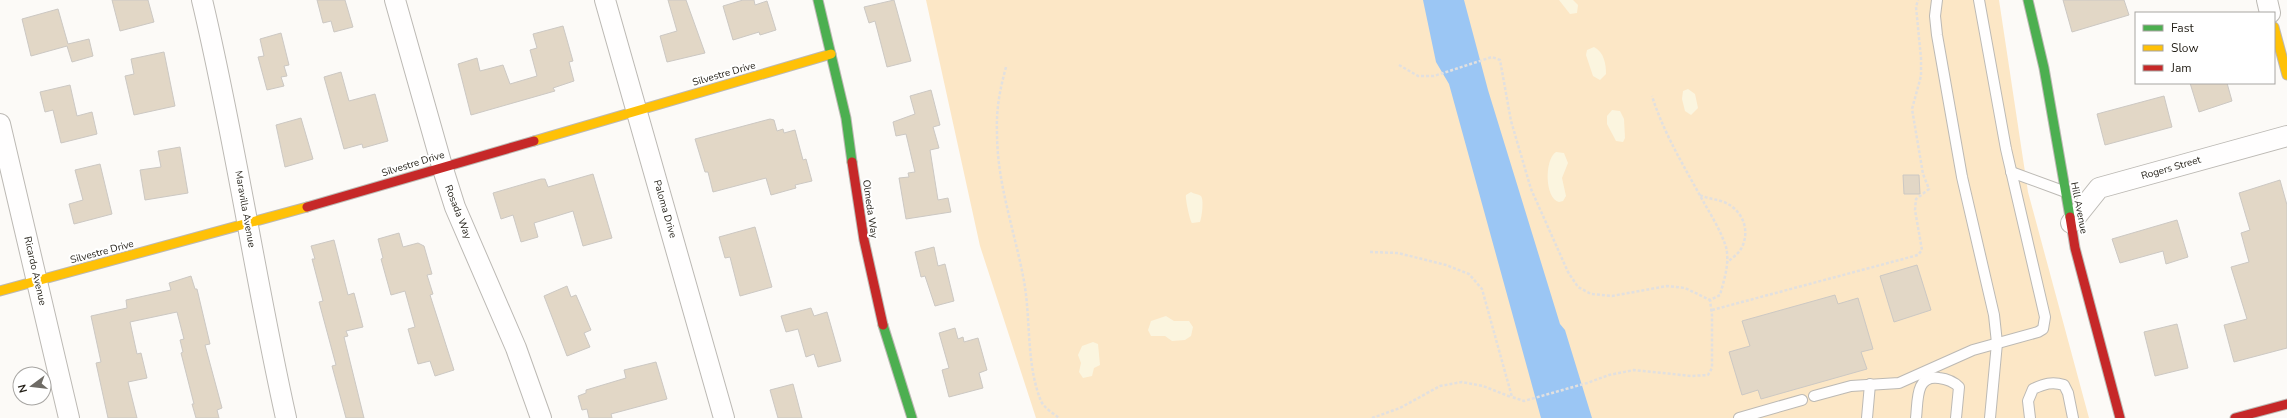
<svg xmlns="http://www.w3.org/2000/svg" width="2287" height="418" font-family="'Nunito Sans',sans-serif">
	<rect width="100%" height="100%" fill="#fcfaf7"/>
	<!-- green -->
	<path fill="#fce7c6" d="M926,0H1999L2028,192L2089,418H1036L980,246Z"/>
	<!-- sand -->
	<g fill="#fbf5df">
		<path d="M1559,0H1573L1578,5L1577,13L1570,14Z"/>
		<path d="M1594,47C1604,52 1606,64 1606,74L1600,80L1593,76L1586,55L1587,50Z"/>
		<path d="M1688,89L1695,94L1698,108L1691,115L1685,111L1682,99L1683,91Z"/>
		<path d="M1612,110L1620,111L1624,119L1625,138L1623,142L1616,141L1607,124V116Z"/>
		<path d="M1556,152L1564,153L1568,163L1562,178L1566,196L1563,201L1559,202C1545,199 1544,160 1556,152Z"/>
		<path d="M1191,192C1194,194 1198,194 1201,196C1204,200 1202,217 1200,222L1192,223C1190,221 1185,198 1186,195Z"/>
		<path d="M1166,316L1174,321H1189L1193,327L1191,336L1185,340L1172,341L1165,336H1151L1148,330L1151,321Z"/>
		<path d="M1093,342L1098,344L1100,365L1094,368L1092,376L1083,378L1079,372L1081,363L1078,355L1082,346Z"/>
	</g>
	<!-- water -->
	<path fill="#9bc6f4" d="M1423,0H1464L1488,90L1560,324L1565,330L1592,418H1541L1449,84L1436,62Z"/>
	<!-- building -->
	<g fill="#e2d7c6" stroke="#ccc8c3">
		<path d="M112,0H148L154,22L120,31Z"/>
		<path d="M317,0H345L353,27L334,32L331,21L323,23Z"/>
		<path d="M668,0H686L705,53L667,62L660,36L677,31Z"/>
		<path d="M743,0H754L755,5L767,1L776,30L760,35L759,32L733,40L723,6Z"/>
		<path d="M894,0L911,61L887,67L875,21L869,23L864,7Z"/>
		<path d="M2063,0H2124L2129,15L2072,32Z"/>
		<path d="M58,9L68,44L89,39L93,56L72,62L67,46L31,56L22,19Z"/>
		<path d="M563,26L573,61L569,62L574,81L553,88L555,91L471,115L458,64L477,58L480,71L503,65L510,84L537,76L530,50L537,48L533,34Z"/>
		<path d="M281,33L289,65L284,66L287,76L281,77L284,86L267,90L258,57L264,56L260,39Z"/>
		<path d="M164,52L175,106L134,115L125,76L134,74L131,59Z"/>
		<path d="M341,72L349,101L375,94L388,141L363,148L362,144L344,149L324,77Z"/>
		<path d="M2190,83H2227L2232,101L2199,112Z"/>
		<path d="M70,85L77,116L92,112L97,134L61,143L53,110L45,112L40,92Z"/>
		<path d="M931,90L940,125L933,127L939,148L930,150L938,200L948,198L951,212L906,219L899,178L909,177L908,173L915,172L906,134L896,136L893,122L915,114L910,96Z"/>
		<path d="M2164,96L2172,127L2105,145L2097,114Z"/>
		<path d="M301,118L313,159L285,167L276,125Z"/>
		<path d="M770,119L774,120L777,131L783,129L784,133L795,130L803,160L806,159L812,181L795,185L796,188L771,195L766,178L713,192L708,172H705L695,139Z"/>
		<path d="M180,147L188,193L145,200L140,170L161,167L158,151Z"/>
		<path d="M100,164L112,214L74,224L69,204L83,200L75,170Z"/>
		<path d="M593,174L612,238L583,246L573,211L534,223L538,237L521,242L513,215L501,219L493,193L541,179H545L548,187Z"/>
		<path d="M1903,175H1919L1920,194H1904Z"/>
		<path d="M2280,180L2287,205V348L2234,362L2224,325L2247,319L2231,267L2249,262L2241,233L2250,230L2239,193Z"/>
		<path d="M2177,220L2188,257L2166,264L2163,251L2120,263L2112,239Z"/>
		<path d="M755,227L772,287L740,296L730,257L725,258L719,237Z"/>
		<path d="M399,233L403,247L418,243L424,246L432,274L427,275L433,294L430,295L454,370L435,376L430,361L418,364L408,329L415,327L405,291L391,295L381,259L383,258L378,239Z"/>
		<path d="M334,240L348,295L354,293L363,327L346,331L348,336L344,337L364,418H346L332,366L336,365L319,302L323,301L312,259H315L311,246Z"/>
		<path d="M934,247L938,266L945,264L954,301L935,306L925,276L921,277L915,252Z"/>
		<path d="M1917,265L1931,310L1894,322L1880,276Z"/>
		<path d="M191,276L195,289H197L210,344L205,345L222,408L217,410L219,418H196L192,404H194L181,353L183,352L180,340L184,339L177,312L130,322L137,354L141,353L147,378L128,382L137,418H108L96,363L101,362L91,316L127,308L126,300L171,290L169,283Z"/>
		<path d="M567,286L571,297L576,295L591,330L584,333L590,347L567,356L544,296Z"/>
		<path d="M1835,295L1838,304L1858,298L1873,349L1861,352L1867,369L1761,399L1758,390L1742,395L1729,352L1750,346L1742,321Z"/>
		<path d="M811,308L814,316L827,312L841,361L818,367L814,354L806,357L798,329L786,332L781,316Z"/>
		<path d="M2177,324L2188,368L2155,376L2144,332Z"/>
		<path d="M955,328L958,339L963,337L964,342L978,338L987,370L979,373L983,388L949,397L942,370L949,368L939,333Z"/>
		<path d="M656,362L667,399L611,414L612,418H589L587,409L582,410L578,396L586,393V390L626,378L624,370Z"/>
		<path d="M793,384L802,418H778L770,390Z"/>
	</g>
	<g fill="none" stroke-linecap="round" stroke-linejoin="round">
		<!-- lane casing -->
		<g stroke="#bcb9b4" stroke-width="12">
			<g id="lane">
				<path d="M1937,0L1935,16L1937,35L1962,177L1994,315L1997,343L1990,418"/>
				<path d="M2011,172L2063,191"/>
				<path d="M1814,396L1851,386L1899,383L1973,350L2038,332L2043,329L2045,317L2006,149L1979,0"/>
				<path d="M1739,418L1802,400"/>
				<path d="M1867,418L1870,384"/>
				<path d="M1916,418C1918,402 1915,374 1939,378C1947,379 1953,381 1959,387L1956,418"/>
				<path d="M2030,418L2028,401L2033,389C2044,384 2052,381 2064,385L2068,393L2073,418"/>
			</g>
		</g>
		<!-- street casing -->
		<g stroke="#bcb9b4" stroke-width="22">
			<g id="street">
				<path d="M202,0C235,138 255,279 286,418"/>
				<path d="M395,0L442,166L455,207L516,348L541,418"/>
				<path d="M605,0L724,418"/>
				<path d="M2267,0L2270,13"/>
				<path d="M0,124L69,418"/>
				<path d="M2071,223L2099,188L2287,136"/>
			</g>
		</g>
		<!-- fast casing -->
		<g stroke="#bcb9b4" stroke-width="11">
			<g id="fast">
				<path d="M818,0L846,118L852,162"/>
				<path d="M2028,0L2044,68L2070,217"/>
				<path d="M883,325L912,418"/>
			</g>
		</g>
		<!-- slow casing -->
		<g stroke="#bcb9b4" stroke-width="11">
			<g id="slow">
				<path d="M2274,27L2287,75"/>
				<path d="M534,141L831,54"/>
				<path d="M0,291L307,207"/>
			</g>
		</g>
		<!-- jam casing -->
		<g stroke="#bcb9b4" stroke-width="11">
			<g id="jam">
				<path d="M852,162L864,240L883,325"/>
				<path d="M307,207L534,141"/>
				<path d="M2070,217L2075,248L2120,418"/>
				<path d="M2235,418L2287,404"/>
			</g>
		</g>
		<!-- path -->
		<g stroke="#e2e0df" stroke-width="2.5" stroke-dasharray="3 2" stroke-linecap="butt">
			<path d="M1399,65L1418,76H1434L1492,57L1500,60L1511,121L1531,189L1568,272L1578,287L1591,294L1612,296L1667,286L1685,288L1710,300L1720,295C1724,280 1730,263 1726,247C1721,231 1711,215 1703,201C1684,166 1664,134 1652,96"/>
			<path d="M1006,67C1000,89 996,109 997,133C997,184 1015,232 1024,281C1031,321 1026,364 1041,401C1044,408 1053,413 1059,418"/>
			<path d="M1700,195C1708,199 1716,199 1724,202C1743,210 1751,231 1741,249C1738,254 1732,258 1728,262"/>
			<path d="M1370,252L1398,253L1446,265L1469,274L1482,289L1512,397L1524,401L1587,383L1609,375L1634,370L1691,376L1708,375L1712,368V315L1710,300"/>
			<path d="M1712,310L1918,255L1922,250L1915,210L1916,199L1929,189L1923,174L1912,109L1921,76V58L1916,7L1918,0"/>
			<path d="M1372,418L1400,408L1440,386L1462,382L1483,386L1511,397"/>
		</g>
		<!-- lane -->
		<use href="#lane" stroke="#fffefe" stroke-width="10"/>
		<!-- street -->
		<use href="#street" stroke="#fffefe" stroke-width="20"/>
		<!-- fast -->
		<use href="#fast" stroke="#4caf50" stroke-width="9"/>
		<!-- slow -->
		<use href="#slow" stroke="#ffc107" stroke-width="9"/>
		<!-- jam -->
		<use href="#jam" stroke="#c62828" stroke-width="9"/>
	</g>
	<g text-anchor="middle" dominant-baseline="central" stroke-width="4" stroke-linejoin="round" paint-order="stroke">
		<!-- street labels -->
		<g font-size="10" fill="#221e16" stroke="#fff">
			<text transform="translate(724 74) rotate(-16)">Silvestre Drive</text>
			<text transform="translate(413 164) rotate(-17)">Silvestre Drive</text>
			<text transform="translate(2171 168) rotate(-16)">Rogers Street</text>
			<text transform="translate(2079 208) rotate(79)">Hill Avenue</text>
			<text transform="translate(245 209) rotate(80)">Maravilla Avenue</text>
			<text transform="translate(665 209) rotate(74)">Paloma Drive</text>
			<text transform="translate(870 209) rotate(82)">Olmeda Way</text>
			<text transform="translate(458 212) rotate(69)">Rosada Way</text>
			<text transform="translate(102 252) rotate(-15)">Silvestre Drive</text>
			<text transform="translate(35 271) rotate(77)">Ricardo Avenue</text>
		</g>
	</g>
	<!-- legend -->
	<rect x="2135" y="12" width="140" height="72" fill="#ffffff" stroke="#a7a5a2"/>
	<rect x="2143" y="25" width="20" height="6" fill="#4caf50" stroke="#a7a5a2"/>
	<text x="2171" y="32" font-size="12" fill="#221e16">Fast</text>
	<rect x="2143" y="45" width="20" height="6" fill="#ffc107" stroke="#a7a5a2"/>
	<text x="2171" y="52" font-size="12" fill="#221e16">Slow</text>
	<rect x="2143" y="65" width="20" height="6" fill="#c62828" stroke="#a7a5a2"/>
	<text x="2171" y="72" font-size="12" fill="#221e16">Jam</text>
	<!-- north arrow -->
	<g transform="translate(32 386) rotate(255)"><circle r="19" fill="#ffffff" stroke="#a7a5a2"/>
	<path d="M0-3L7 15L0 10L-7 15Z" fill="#6e6b65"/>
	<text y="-6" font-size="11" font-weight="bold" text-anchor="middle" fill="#221e16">N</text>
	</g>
</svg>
